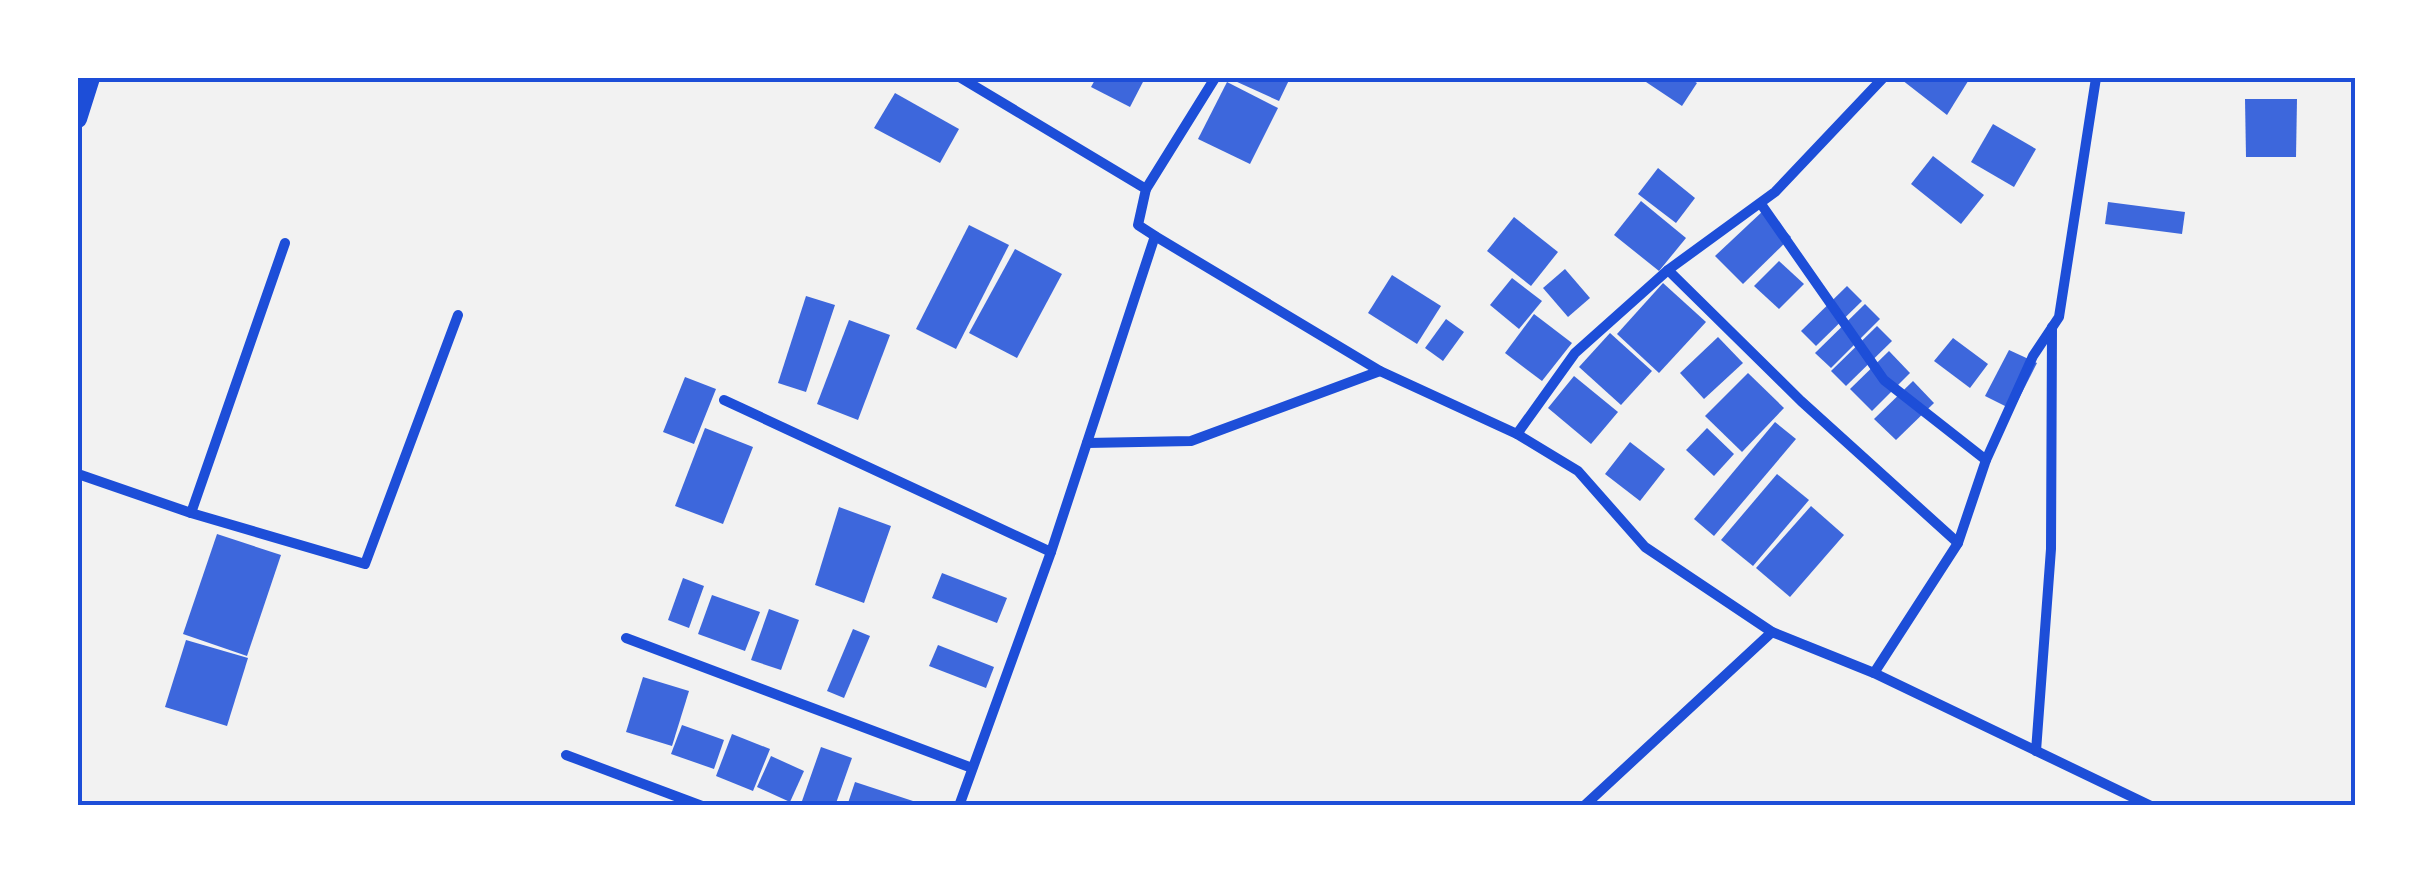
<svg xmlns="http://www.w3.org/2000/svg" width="2433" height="883" font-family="Montserrat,sans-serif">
	<rect width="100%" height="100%" fill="#f2f2f2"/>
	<!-- building -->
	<g fill="#3d67dc">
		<path d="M1096,78H1145L1130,107L1091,87Z"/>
		<path d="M1237,78H1290L1279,101L1235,81Z"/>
		<path d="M1640,78H1689L1697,83L1682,106Z"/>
		<path d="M1904,78H1970L1947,115L1902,80Z"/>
		<path d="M1227,82L1278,108L1250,164L1198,139Z"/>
		<path d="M895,93L959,129L940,163L874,128Z"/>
		<path d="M2245,99H2297L2296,157H2246Z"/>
		<path d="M1993,124L2036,149L2014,187L1971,162Z"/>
		<path d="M1933,156L1984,195L1961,224L1911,184Z"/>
		<path d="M1658,168L1695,198L1676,223L1638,194Z"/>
		<path d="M1641,201L1686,238L1659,271L1614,235Z"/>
		<path d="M2108,202L2185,212L2182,234L2105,224Z"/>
		<path d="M1764,210L1791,237L1743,284L1715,256Z"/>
		<path d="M1514,217L1558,252L1531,286L1487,251Z"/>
		<path d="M969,225L1009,245L956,349L916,329Z"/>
		<path d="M1015,249L1062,274L1017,358L969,333Z"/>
		<path d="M1779,261L1804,284L1779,309L1754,286Z"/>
		<path d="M1565,269L1590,298L1568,317L1543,288Z"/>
		<path d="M1392,275L1441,306L1417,344L1368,313Z"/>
		<path d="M1512,278L1542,301L1519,329L1490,305Z"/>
		<path d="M1663,283L1706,322L1659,373L1617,334Z"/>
		<path d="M1847,286L1862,301L1816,346L1801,331Z"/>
		<path d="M806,296L835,305L806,392L778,383Z"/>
		<path d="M1865,304L1880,319L1831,368L1815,353Z"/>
		<path d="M1534,314L1572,343L1542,381L1505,353Z"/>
		<path d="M1446,319L1464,332L1443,361L1425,348Z"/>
		<path d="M849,320L890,335L858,420L817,404Z"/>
		<path d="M1877,326L1892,341L1846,386L1831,371Z"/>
		<path d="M1610,333L1652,371L1621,405L1579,367Z"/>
		<path d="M1718,337L1743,363L1704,399L1680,373Z"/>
		<path d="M1953,338L1988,364L1970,388L1934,361Z"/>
		<path d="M2009,350L2037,363L2013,410L1985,396Z"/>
		<path d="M1889,351L1910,373L1872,411L1850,389Z"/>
		<path d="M1748,373L1784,408L1742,452L1705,416Z"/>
		<path d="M1574,376L1618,412L1591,444L1548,408Z"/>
		<path d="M685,377L716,389L694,444L663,432Z"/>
		<path d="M1913,381L1934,403L1896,440L1874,419Z"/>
		<path d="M1775,422L1796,439L1714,536L1694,519Z"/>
		<path d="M705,428L753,447L723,524L675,506Z"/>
		<path d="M1707,428L1734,454L1714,476L1686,450Z"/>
		<path d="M1630,442L1665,469L1640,501L1605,474Z"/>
		<path d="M1777,474L1809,500L1753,566L1721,540Z"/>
		<path d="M1811,506L1844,535L1790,597L1756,568Z"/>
		<path d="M839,507L891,526L864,603L815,585Z"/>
		<path d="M217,534L281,555L247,656L183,634Z"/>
		<path d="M942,573L1007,598L997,623L932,598Z"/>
		<path d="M683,578L704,586L689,628L668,620Z"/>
		<path d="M712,595L760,612L745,651L698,634Z"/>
		<path d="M769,609L799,620L781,670L751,660Z"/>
		<path d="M853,629L870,636L844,698L827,691Z"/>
		<path d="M186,640L248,658L227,726L165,707Z"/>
		<path d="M938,645L994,667L986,688L929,666Z"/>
		<path d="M643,677L689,691L672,746L626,732Z"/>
		<path d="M682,725L724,740L714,769L671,754Z"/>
		<path d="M732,734L770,749L753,791L716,776Z"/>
		<path d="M821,747L852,758L835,806H815L802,801Z"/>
		<path d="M771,756L804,771L790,802L757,787Z"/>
		<path d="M855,782L913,801L911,806H847Z"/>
	</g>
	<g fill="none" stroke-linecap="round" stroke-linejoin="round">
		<!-- minor -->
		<g stroke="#1d4ed8" stroke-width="10">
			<path d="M961,78L1146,189L1138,225L1155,236L1380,371L1517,434L1578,471L1645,547L1772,632L1874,673L2151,806"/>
			<path d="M1146,189L1215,78"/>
			<path d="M1761,204L1884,380L1986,460"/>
			<path d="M1668,270L1801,401L1958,543"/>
			<path d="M724,400L1051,552"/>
			<path d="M1517,434L1575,353L1668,270L1775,192L1883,78"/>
			<path d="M1087,443L1191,441L1380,371"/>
			<path d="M78,474L191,513L285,243"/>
			<path d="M191,513L365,564L458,315"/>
			<path d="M626,638L972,768"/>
			<path d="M1874,673L1958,543L1986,460L2033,356L2059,317L2096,78"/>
			<path d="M2036,751L2051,549L2052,327"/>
			<path d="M566,755L702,806"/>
			<path d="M959,806L1051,552L1155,236"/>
			<path d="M1584,806L1772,632"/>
		</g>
		<!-- tertiary -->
		<path stroke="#1d4ed8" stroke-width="18" d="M78,119L91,78"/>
	</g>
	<!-- border -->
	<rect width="2433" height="883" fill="none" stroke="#ffffff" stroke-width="160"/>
	<rect x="80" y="80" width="2273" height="723" fill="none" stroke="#1d4ed8" stroke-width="4"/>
</svg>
